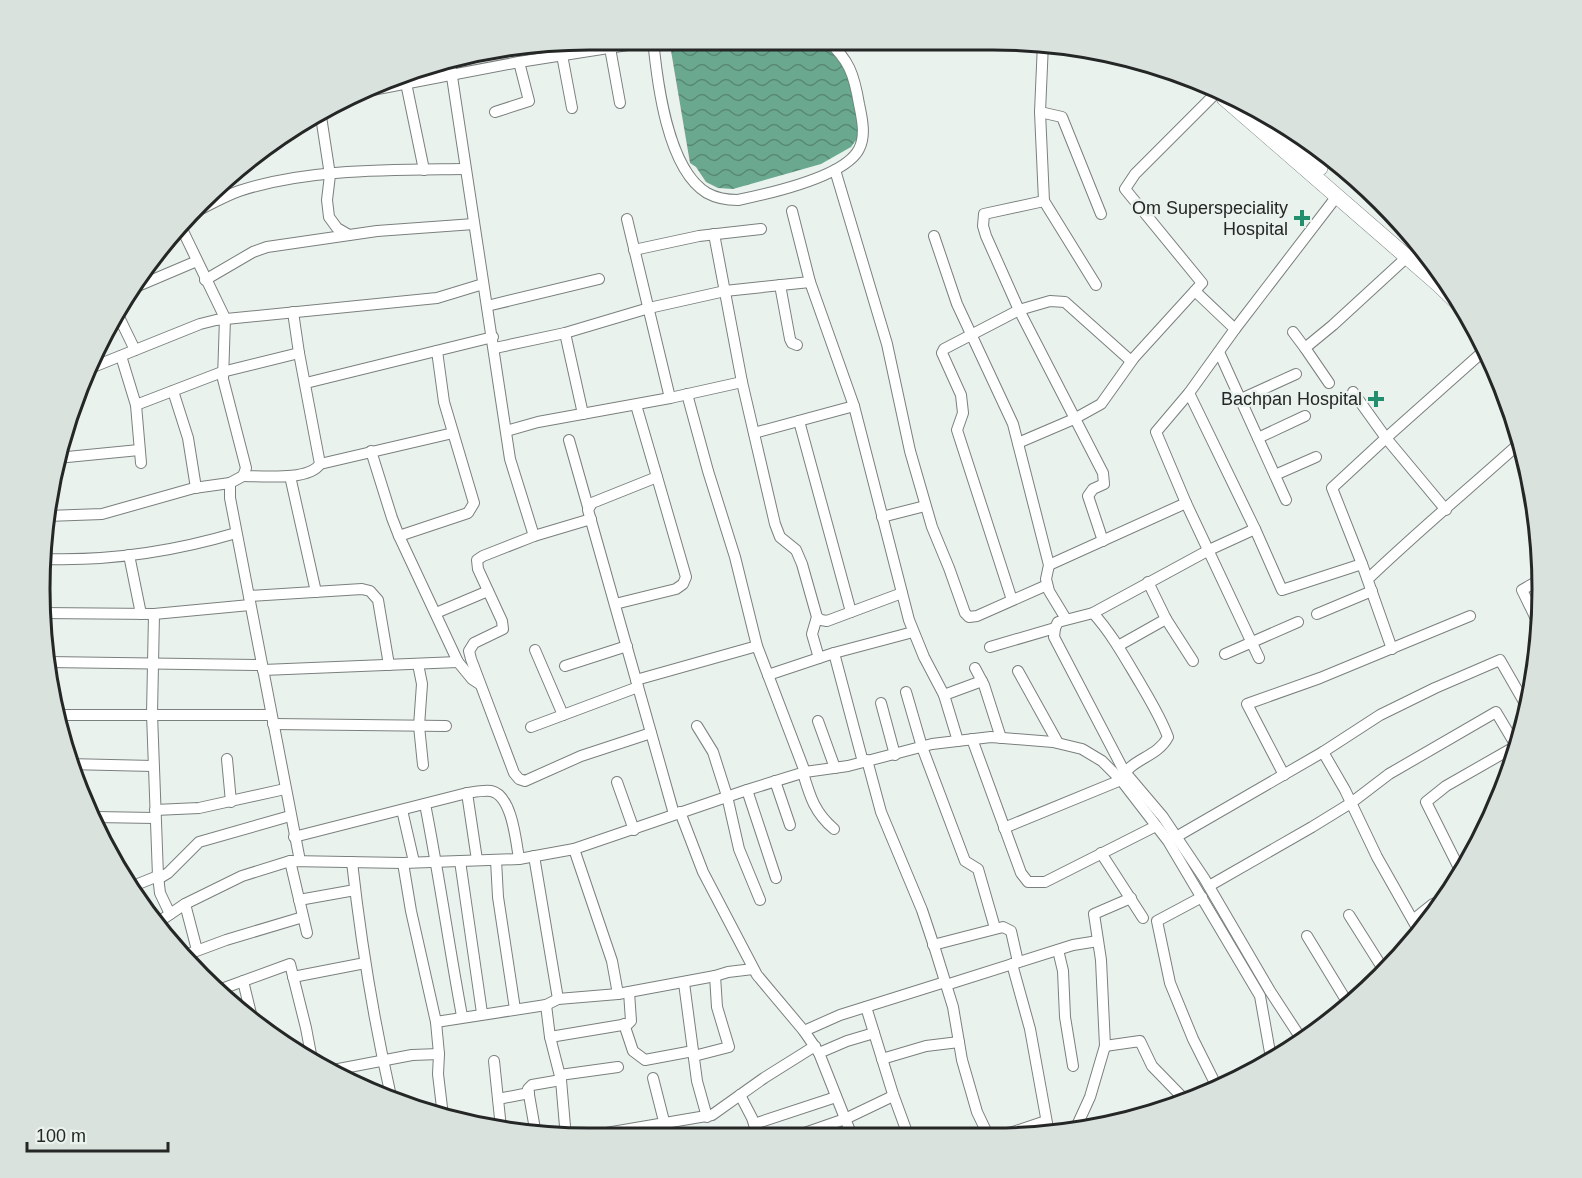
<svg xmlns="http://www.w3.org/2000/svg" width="1582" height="1178" font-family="Helvetica,sans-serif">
	<defs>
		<pattern id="water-waves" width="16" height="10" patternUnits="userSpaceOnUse" patternTransform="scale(1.5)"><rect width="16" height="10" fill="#6ba890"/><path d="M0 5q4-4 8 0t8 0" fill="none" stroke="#588975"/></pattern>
	</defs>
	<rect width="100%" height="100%" fill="#eaf2ee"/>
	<!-- water -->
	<path fill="url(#water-waves)" d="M669,39L822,40L843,66L855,87L862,132L851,147L821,164L733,189L718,188L706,182L696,167L690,163Z"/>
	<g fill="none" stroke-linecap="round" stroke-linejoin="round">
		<!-- street casing -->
		<g stroke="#7a807d" stroke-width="12">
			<g id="street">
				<path d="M653,39C657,81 667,169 707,193C716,198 727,200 738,200C767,194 845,177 859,149C866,136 862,118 859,104C854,74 849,60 827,40"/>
				<path d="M1043,43L1040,112L1044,201"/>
				<path d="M610,48L620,103"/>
				<path d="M562,55L572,108"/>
				<path d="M449,57L510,459L534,536"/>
				<path d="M406,83L424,170"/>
				<path d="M367,91L519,62L653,41"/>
				<path d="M320,110L330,175L327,200L329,217L337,228L349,235"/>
				<path d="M495,112L529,101L519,62"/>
				<path d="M1040,112L1062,117L1101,214"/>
				<path d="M835,170L887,344L910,451L932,527L949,568L965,613L969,617L977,616L1047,585"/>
				<path d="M792,211L810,282L854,406L909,620L924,657L944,695L958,741"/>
				<path d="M189,215C206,207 222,197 239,191C308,168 393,170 465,169"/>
				<path d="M627,219L670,398"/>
				<path d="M181,227L225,318L223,379L246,468L243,476L230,483V498L300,861"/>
				<path d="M714,234L742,382L775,524L780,537L796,550L802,564L817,617L821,620L827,621L902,593"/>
				<path d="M934,236L957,304L1013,424L1049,565L1046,579L1049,591L1066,619"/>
				<path d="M634,250L699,236L761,229"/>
				<path d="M205,280L253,252L267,247L377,231L474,224"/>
				<path d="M780,285L790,339L792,343L797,345"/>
				<path d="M1096,285L1044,201L984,214L983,226L986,236L1019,310L1103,473L1104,484L1093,489L1088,496L1103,541"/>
				<path d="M138,286L197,261"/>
				<path d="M1195,291L1235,329"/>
				<path d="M487,306L599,279"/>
				<path d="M118,315L135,350"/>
				<path d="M1293,332L1305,348"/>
				<path d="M565,333L583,414"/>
				<path d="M495,348L565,333L649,308L725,291L810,282"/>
				<path d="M1219,352L1286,500"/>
				<path d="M121,356L136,405L141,463"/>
				<path d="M88,369L200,324L216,320L437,298L483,284"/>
				<path d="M306,383L493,337"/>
				<path d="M1329,383L1305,348L1333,325L1407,257"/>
				<path d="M173,391L188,438L196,488"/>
				<path d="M1353,392L1386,438L1332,488L1362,564L1392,649"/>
				<path d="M1189,393L1255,529L1282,590L1362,564"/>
				<path d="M687,394L708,471L735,557L757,646L805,772"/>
				<path d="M1241,399L1296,374"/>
				<path d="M136,405L222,372L299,353"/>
				<path d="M636,405L657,477L592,503L588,510L674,814"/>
				<path d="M799,421L851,612"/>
				<path d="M506,431L538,422L670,398L742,382"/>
				<path d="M754,433L854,406"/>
				<path d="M1258,438L1305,416"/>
				<path d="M569,440L588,507"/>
				<path d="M1018,443L1074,419L1101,404L1133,359"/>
				<path d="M371,451L392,518L399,536L458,662L472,679L478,683"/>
				<path d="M57,458L139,450"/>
				<path d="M320,464L453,433"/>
				<path d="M1275,475L1316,457"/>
				<path d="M243,476C262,476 309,481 320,464L299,353L293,312"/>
				<path d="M290,476L316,592"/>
				<path d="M1446,510L1386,438L1487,348"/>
				<path d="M47,516L102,514L194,488L230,483"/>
				<path d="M882,517L925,506"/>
				<path d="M591,519L534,536L483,556L477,560L478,569L502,621L503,629L474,643L469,651L471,659L514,773L519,779L525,781L581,756L651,733"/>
				<path d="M1255,529L1209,550L1093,613L1058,622L1055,628L1054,637L1124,771L1163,817L1204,878L1270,991L1302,1040"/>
				<path d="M399,536L468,513L474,503L444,402L437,351"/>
				<path d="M129,555L141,614"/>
				<path d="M45,559C112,561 172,552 236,533"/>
				<path d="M1049,565L1186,503"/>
				<path d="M1368,579C1418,531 1471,487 1522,441"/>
				<path d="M1148,582L1166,619L1193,661"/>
				<path d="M249,596L362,589L370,591L378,600L389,665"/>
				<path d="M1012,600L957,430L963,413L961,395L942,353L944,349L1019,310L1050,301L1065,302L1131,361L1202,283L1125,189L1135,174L1215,94"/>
				<path d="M615,604L676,589L683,584L686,577L657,477"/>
				<path d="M41,613L154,614L250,605"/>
				<path d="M436,613L488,591"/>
				<path d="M154,614L152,714L158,876L160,893L170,914"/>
				<path d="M1317,614L1372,591"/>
				<path d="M817,617L812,634L819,658"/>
				<path d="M1539,625L1522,590L1541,579"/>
				<path d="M1118,646L1166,619"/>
				<path d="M990,647L1055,628"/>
				<path d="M535,650L563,715"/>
				<path d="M834,653L863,762"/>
				<path d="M1225,654L1298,622"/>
				<path d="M1259,658L1186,503L1156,432L1189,393L1235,329L1337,196"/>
				<path d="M48,662L262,665"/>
				<path d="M418,664L422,684L419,726L423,765"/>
				<path d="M565,666L627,646"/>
				<path d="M975,668L984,685L1001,738"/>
				<path d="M263,670L458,662"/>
				<path d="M1018,671L1058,743"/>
				<path d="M768,675L834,653L913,632"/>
				<path d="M636,680L757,646"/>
				<path d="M906,692L922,747L965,861L978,869L995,928"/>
				<path d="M944,695L982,681"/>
				<path d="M881,703L895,755"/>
				<path d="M58,715H271"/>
				<path d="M818,721L835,768"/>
				<path d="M273,724L446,726"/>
				<path d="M697,726L713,752L727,796L739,849L760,900"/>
				<path d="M531,727L638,687"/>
				<path d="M972,739L1021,873L1028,882H1045L1156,826"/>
				<path d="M1323,752L1345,790L1377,857L1420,933"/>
				<path d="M227,759L231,802"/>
				<path d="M867,760L881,812L922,910L935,949L953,1007L962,1060L977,1112L988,1135"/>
				<path d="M68,764L153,766"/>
				<path d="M803,773C810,797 815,813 834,829"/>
				<path d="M1284,775L1247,704L1320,678L1470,616"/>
				<path d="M775,781L790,825"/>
				<path d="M617,782L634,830"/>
				<path d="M747,790L776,878"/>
				<path d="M467,793L477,860"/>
				<path d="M425,804C439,875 449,946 462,1016"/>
				<path d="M155,810L199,808L285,789"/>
				<path d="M402,810L414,862"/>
				<path d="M680,812L703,872L757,975L804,1031L819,1053L852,1136"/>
				<path d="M95,817L155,818"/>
				<path d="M1004,828L1121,780C1129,759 1157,758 1168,737C1161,718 1150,700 1140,683C1125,658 1112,634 1093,613"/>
				<path d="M294,837L467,793C474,792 483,790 491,791C512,795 516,841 519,859"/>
				<path d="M1176,837L1323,752L1380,715L1435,688L1500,660L1527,707"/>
				<path d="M574,849L612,961L618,994"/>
				<path d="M1101,853L1143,918"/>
				<path d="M534,856L558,999"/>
				<path d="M496,860L498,897L515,1009"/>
				<path d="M290,861L307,933"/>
				<path d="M460,861L482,1013"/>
				<path d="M352,862C361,943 374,1022 392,1101"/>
				<path d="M403,863L411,911L436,1022L439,1054L438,1074L443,1116"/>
				<path d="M1462,874L1426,802L1446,786L1516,746"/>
				<path d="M158,879L168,873L199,842L290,816"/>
				<path d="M133,886L158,876"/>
				<path d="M1209,886L1312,827L1351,803L1389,774L1496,712L1518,749"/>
				<path d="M1202,897L1157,921L1170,983L1193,1039L1218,1089"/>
				<path d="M299,900L355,890"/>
				<path d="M185,904L197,950"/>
				<path d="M1349,915L1385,972"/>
				<path d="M1413,920L1433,904L1445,899"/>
				<path d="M154,925L185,904L242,876L290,861L403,863L519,859L574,849L747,790L805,772L848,766L932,744L991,737L1053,742L1082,749L1102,761L1121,780L1168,841L1260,996L1271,1058"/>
				<path d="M1307,936L1349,1005"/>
				<path d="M933,945L1003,927L1011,931L1018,962"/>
				<path d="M1058,950L1063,971L1065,1017L1073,1066"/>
				<path d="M183,956L226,940L303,917"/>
				<path d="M1012,964L1030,1029L1049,1134"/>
				<path d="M293,977L365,963"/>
				<path d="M243,981L253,1022"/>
				<path d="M684,983L697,1081L707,1117"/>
				<path d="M946,985L1073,945L1098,941"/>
				<path d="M216,991L290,964L306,1028L313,1065"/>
				<path d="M546,1005L550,1037L561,1080L566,1138"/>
				<path d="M866,1007L893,1094L908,1135"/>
				<path d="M436,1022L546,1005L558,999L618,994L715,976L728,972L753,969"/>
				<path d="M624,1024L633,1051L645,1060L693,1051"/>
				<path d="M804,1031L840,1015L945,982"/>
				<path d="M550,1037L628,1024L631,1021L629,992"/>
				<path d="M1105,1046L1140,1041L1152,1066L1187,1102"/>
				<path d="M819,1053L847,1041L874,1033"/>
				<path d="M694,1056L729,1047L717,1007L715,976"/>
				<path d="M882,1059L926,1046L959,1042"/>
				<path d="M494,1061L501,1128"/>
				<path d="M328,1071L412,1055L439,1054"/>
				<path d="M560,1075L618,1067"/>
				<path d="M653,1078L668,1137"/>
				<path d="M740,1095L752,1118L758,1136"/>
				<path d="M498,1099L529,1093"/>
				<path d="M754,1124L836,1097"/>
				<path d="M1074,1132L1090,1097L1105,1046L1101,960L1094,914L1131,898"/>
				<path d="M536,1135L528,1089L532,1085L561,1080"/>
				<path d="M1004,1135L1046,1121"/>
				<path d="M796,1136L845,1119L893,1096"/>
				<path d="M577,1138L712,1115L764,1078L815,1046"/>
			</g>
		</g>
		<!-- secondary casing -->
		<g stroke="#7a807d" stroke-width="16">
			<g id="secondary">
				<path d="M1224,98L1438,284L1464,309"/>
				<path d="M1265,117L1320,168"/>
			</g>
		</g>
		<!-- street -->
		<use href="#street" stroke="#fff" stroke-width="10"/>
		<!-- secondary -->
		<use href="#secondary" stroke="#fff" stroke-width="15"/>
	</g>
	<!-- markers -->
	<g fill="#228e6d" stroke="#eaf2ee" stroke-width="2">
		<path d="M1299 209h6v6h6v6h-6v6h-6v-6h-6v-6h6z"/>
		<path d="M1373 390h6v6h6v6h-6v6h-6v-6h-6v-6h6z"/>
	</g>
	<g text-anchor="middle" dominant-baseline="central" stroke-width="5" stroke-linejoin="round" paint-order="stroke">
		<!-- poi labels -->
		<g font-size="18" fill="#242725" stroke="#eaf2ee" text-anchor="end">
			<text x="1288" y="208">Om Superspeciality<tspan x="1288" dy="21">Hospital</tspan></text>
			<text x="1362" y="399">Bachpan Hospital</text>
		</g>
	</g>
	<!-- crop -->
	<path d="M0 0H1582V1178H0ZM589 50H993A539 539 0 0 1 1532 589V589A539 539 0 0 1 993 1128H589A539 539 0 0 1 50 589V589A539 539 0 0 1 589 50Z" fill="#dae2de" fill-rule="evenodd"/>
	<path fill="none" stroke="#242725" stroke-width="3" d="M589 50H993A539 539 0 0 1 1532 589V589A539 539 0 0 1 993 1128H589A539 539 0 0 1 50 589V589A539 539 0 0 1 589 50Z"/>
	<!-- scale -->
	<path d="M27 1142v9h141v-9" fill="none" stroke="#242725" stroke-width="3"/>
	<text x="36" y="1142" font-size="18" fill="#242725" stroke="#eaf2ee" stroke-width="4.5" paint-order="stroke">100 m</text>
</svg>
